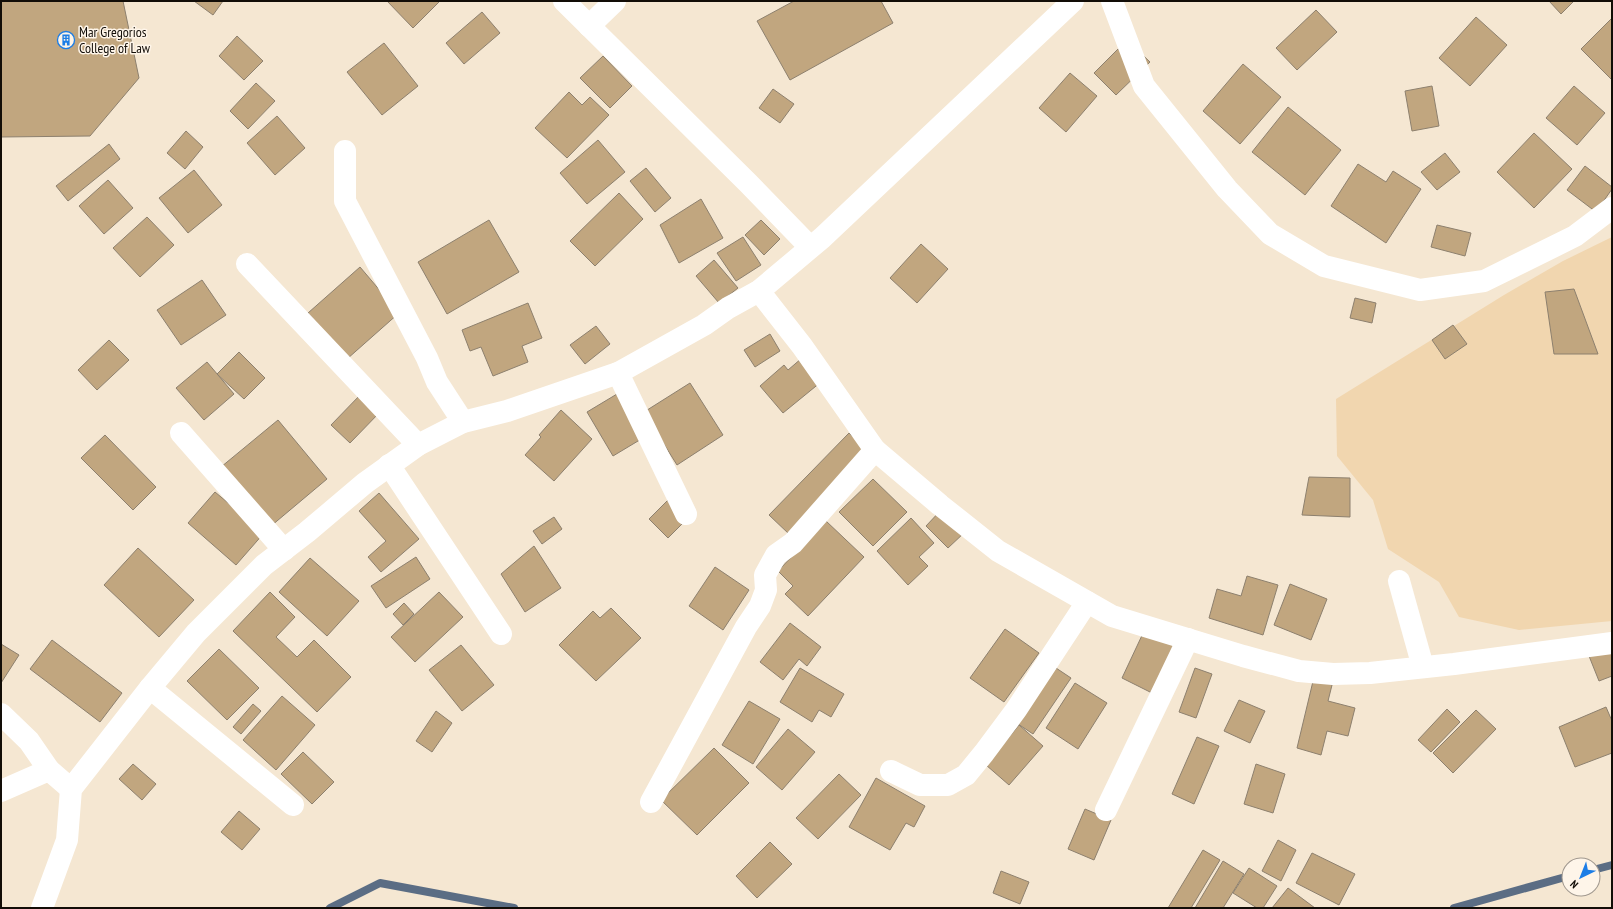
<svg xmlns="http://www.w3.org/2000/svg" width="1613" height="909" font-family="'PT Sans Narrow',sans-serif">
	<rect width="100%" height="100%" fill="#f5e7d2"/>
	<!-- green -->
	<path fill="#f1d6af" d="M1612,237V621L1519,630L1459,617L1439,582L1388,549L1373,500L1337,456L1336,399L1504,295L1563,261Z"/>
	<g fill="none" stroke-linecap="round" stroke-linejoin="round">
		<!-- stream -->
		<g stroke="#5b6d84" stroke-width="8">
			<path d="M1593,870L1612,865"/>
			<path d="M330,908L380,883L514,908"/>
			<path d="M1454,908L1569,876"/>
		</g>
	</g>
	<!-- building -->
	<g fill="#c1a67f" stroke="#8d806e">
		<path d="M1,1H123L139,78L90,136L1,137Z"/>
		<path d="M194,1H223L213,15Z"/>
		<path d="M387,1H440L413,28Z"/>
		<path d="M794,1H881L893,23L790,80L757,21Z"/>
		<path d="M1549,1H1574L1561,14Z"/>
		<path d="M1316,10L1337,32L1297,70L1276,48Z"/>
		<path d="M482,12L500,33L464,64L446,43Z"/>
		<path d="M1476,17L1507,45L1470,86L1439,58Z"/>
		<path d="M1612,18V78L1611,79L1581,49Z"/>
		<path d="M237,36L263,61L244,80L219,56Z"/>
		<path d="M1127,40L1150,62L1116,95L1094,73Z"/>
		<path d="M384,43L418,86L382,115L347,72Z"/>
		<path d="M603,56L632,86L610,108L580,78Z"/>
		<path d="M1243,64L1281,97L1240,144L1203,111Z"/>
		<path d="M1070,73L1097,96L1066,132L1039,108Z"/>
		<path d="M256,83L275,101L248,129L230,111Z"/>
		<path d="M1432,86L1439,126L1412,131L1405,91Z"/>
		<path d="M1574,86L1605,113L1577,145L1546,118Z"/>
		<path d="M773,89L794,104L780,123L759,108Z"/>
		<path d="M569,92L582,105L590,97L609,115L567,158L535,128Z"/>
		<path d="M1288,107L1341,150L1305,195L1252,152Z"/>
		<path d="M277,116L305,148L275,175L247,143Z"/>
		<path d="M186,131L203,147L185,169L167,153Z"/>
		<path d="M1534,133L1572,169L1534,208L1497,172Z"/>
		<path d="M598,140L625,172L587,204L560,173Z"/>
		<path d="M109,144L120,159L68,201L56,186Z"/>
		<path d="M1445,153L1460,172L1437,190L1421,172Z"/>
		<path d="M1358,164L1386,182L1393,171L1421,189L1386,243L1331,206Z"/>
		<path d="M1585,166L1612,187V189L1596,212L1567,190Z"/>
		<path d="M646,168L671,198L655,212L630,181Z"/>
		<path d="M194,170L222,205L188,233L159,198Z"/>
		<path d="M108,180L133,208L104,234L79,206Z"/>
		<path d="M619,193L643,219L595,266L570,241Z"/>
		<path d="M701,199L723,238L679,263L660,225Z"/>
		<path d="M147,217L174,245L140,277L113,248Z"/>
		<path d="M489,220L519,272L447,314L418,262Z"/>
		<path d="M761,220L780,239L764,255L745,235Z"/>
		<path d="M1437,225L1471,233L1465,256L1431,247Z"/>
		<path d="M743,237L761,265L736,281L717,253Z"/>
		<path d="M921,244L948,269L917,303L890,278Z"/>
		<path d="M714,260L738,288L719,303L696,276Z"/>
		<path d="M360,267L399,313L347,359L308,313Z"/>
		<path d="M202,280L226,315L181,345L157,310Z"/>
		<path d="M1574,289L1598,354H1554L1545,292Z"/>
		<path d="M1355,298L1376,303L1372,323L1350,318Z"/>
		<path d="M528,303L542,338L522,346L528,362L493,376L481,347L470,351L462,330Z"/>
		<path d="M1453,325L1467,344L1445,359L1432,340Z"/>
		<path d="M596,326L610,344L585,364L570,345Z"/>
		<path d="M770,334L780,351L755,367L744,350Z"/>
		<path d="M109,340L129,360L97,390L78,370Z"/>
		<path d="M239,352L265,378L244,399L217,374Z"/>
		<path d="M802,358L821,382L783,413L760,386L784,365L788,370Z"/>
		<path d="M207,362L234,394L204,420L176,388Z"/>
		<path d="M690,383L723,435L677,465L644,412Z"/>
		<path d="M362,393L381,411L350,443L331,425Z"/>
		<path d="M617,394L643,438L613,456L587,412Z"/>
		<path d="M561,410L592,439L554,481L525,455L541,437L539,435Z"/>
		<path d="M278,420L327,479L271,526L221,467Z"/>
		<path d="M849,433L869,452L789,534L769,515Z"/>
		<path d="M105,435L156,487L133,510L81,458Z"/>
		<path d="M1309,477L1350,478V517L1302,515Z"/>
		<path d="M873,479L907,512L873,546L839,512Z"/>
		<path d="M215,492L264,533L236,565L188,523Z"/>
		<path d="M379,493L419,539L381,572L368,557L386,541L359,511Z"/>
		<path d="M668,500L687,519L668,538L649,519Z"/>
		<path d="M942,509L965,532L948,548L926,526Z"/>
		<path d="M554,517L562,529L542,544L533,531Z"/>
		<path d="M911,518L934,543L919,557L928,566L908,585L877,551Z"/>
		<path d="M826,521L864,557L808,616L785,594L793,586L778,571Z"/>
		<path d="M534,546L561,588L525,612L501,574Z"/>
		<path d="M138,548L194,600L159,637L104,585Z"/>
		<path d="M416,557L430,579L386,608L371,586Z"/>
		<path d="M310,558L359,601L327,636L279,592Z"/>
		<path d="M715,567L749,590L723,630L689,606Z"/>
		<path d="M1247,576L1278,585L1263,635L1209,618L1217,589L1241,596Z"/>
		<path d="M1290,584L1327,599L1311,640L1274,625Z"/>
		<path d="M270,592L295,617L276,637L297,657L314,640L351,677L317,712L233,631Z"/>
		<path d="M439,592L463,617L415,662L391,637Z"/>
		<path d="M404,603L414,614L403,625L393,614Z"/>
		<path d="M611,608L641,638L596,681L559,645L593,611L600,618Z"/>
		<path d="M790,623L821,647L807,666L799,659L783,680L760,662Z"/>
		<path d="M1005,629L1039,653L1004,702L970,678Z"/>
		<path d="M1145,629L1179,645L1156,695L1122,678Z"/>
		<path d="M52,640L122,693L100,722L30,669Z"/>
		<path d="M1,644L19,655L1,683Z"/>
		<path d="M461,645L494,685L462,711L429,670Z"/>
		<path d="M1612,647V676L1599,681L1589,656Z"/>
		<path d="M219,649L259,688L227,720L187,681Z"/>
		<path d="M1053,666L1071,678L1033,734L1015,722Z"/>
		<path d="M800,668L844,694L831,717L819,710L812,722L780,702Z"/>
		<path d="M1195,668L1212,674L1196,718L1179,712Z"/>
		<path d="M1314,677L1333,681L1328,701L1355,708L1348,736L1327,731L1321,755L1297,748Z"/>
		<path d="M1075,683L1107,703L1078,749L1046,728Z"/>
		<path d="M282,696L315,725L276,770L243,740Z"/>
		<path d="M1239,700L1265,711L1250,743L1224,731Z"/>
		<path d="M749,701L780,719L753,764L722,745Z"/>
		<path d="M253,704L261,711L241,734L233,727Z"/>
		<path d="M1606,707L1612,721V753L1575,767L1559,727Z"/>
		<path d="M1447,709L1460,722L1431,752L1418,740Z"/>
		<path d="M1476,710L1496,729L1453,773L1433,753Z"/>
		<path d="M436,711L452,723L432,752L416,741Z"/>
		<path d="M1019,725L1043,746L1009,785L986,765Z"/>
		<path d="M788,729L815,752L782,790L756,767Z"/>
		<path d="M1197,737L1219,746L1194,804L1172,794Z"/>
		<path d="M714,748L749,783L697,835L661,800Z"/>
		<path d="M303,752L334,782L312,804L281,774Z"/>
		<path d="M133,764L156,784L142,800L119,779Z"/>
		<path d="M1256,764L1285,774L1273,813L1244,804Z"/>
		<path d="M839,774L861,795L818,839L796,818Z"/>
		<path d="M876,778L925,806L914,827L906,823L890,850L849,827Z"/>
		<path d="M1085,809L1111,820L1094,860L1068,849Z"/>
		<path d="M239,811L260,829L242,850L221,832Z"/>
		<path d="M1278,840L1296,850L1281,881L1262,871Z"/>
		<path d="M770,842L792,864L757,898L736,876Z"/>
		<path d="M1203,850L1220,860L1191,908H1168Z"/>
		<path d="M1312,853L1355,874L1339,905L1296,883Z"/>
		<path d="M1223,861L1244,874L1223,908H1195Z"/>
		<path d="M1249,868L1277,886L1263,908H1257L1233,893Z"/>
		<path d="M1001,871L1029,882L1020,904L993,893Z"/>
		<path d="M1288,888L1315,908H1272Z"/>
	</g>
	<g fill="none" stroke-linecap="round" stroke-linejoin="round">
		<!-- minor -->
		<g stroke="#fff" stroke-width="22">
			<path d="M564,1L748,183L810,247"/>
			<path d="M1112,1L1144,86L1227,189L1270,234L1324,266L1420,290L1484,281L1575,236L1612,208"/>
			<path d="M589,26L615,1"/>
			<path d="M345,151V201L427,358L437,382L463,422"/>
			<path d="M247,264L418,445"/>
			<path d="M759,291L802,346L875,450L940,505L998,551L1112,616L1243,656L1299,671L1333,674L1370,673L1454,664L1612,643"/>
			<path d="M618,373L686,514"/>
			<path d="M181,433L284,550"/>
			<path d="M389,465L501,634"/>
			<path d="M1399,581L1423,667"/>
			<path d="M150,688L293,805"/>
			<path d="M1,714L29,741L49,770"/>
			<path d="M891,771L920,785H948L966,775L984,753L1016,710L1087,602"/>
			<path d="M1,791L49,770L71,789"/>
			<path d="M651,802L746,627L760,606L766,590L765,575L776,555L793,543L875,450"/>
			<path d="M1106,810L1188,639"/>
			<path d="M42,908L67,840L71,789L150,688L196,633L264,565L307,532L365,483L418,445L463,422L507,411L618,373L704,325L728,308L759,291L822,238L1073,1"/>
		</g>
	</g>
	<!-- icons -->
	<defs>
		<g id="building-ring" transform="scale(0.9)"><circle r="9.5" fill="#fef5e9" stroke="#1c7de6" stroke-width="1.5"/><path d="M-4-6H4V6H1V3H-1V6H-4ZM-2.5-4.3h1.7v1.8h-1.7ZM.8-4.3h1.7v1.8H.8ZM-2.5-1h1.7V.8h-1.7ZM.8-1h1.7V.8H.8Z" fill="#1c7de6"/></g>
	</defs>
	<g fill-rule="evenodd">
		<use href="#building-ring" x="66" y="40"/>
	</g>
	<g text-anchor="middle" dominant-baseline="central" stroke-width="3" stroke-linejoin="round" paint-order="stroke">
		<!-- poi labels -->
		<g font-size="14" fill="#120d07" stroke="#fef5e9" text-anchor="start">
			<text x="79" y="32">Mar Gregorios<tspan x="79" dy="16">College of Law</tspan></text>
		</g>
	</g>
	<!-- border -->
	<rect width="1613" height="909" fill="none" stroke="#120d07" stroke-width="4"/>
	<!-- north arrow -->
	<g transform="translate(1581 877) rotate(223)"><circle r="19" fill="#fef5e9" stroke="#a0988f"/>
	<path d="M0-3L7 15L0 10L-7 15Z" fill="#1c7de6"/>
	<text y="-6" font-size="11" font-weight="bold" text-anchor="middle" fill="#120d07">N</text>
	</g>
</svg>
